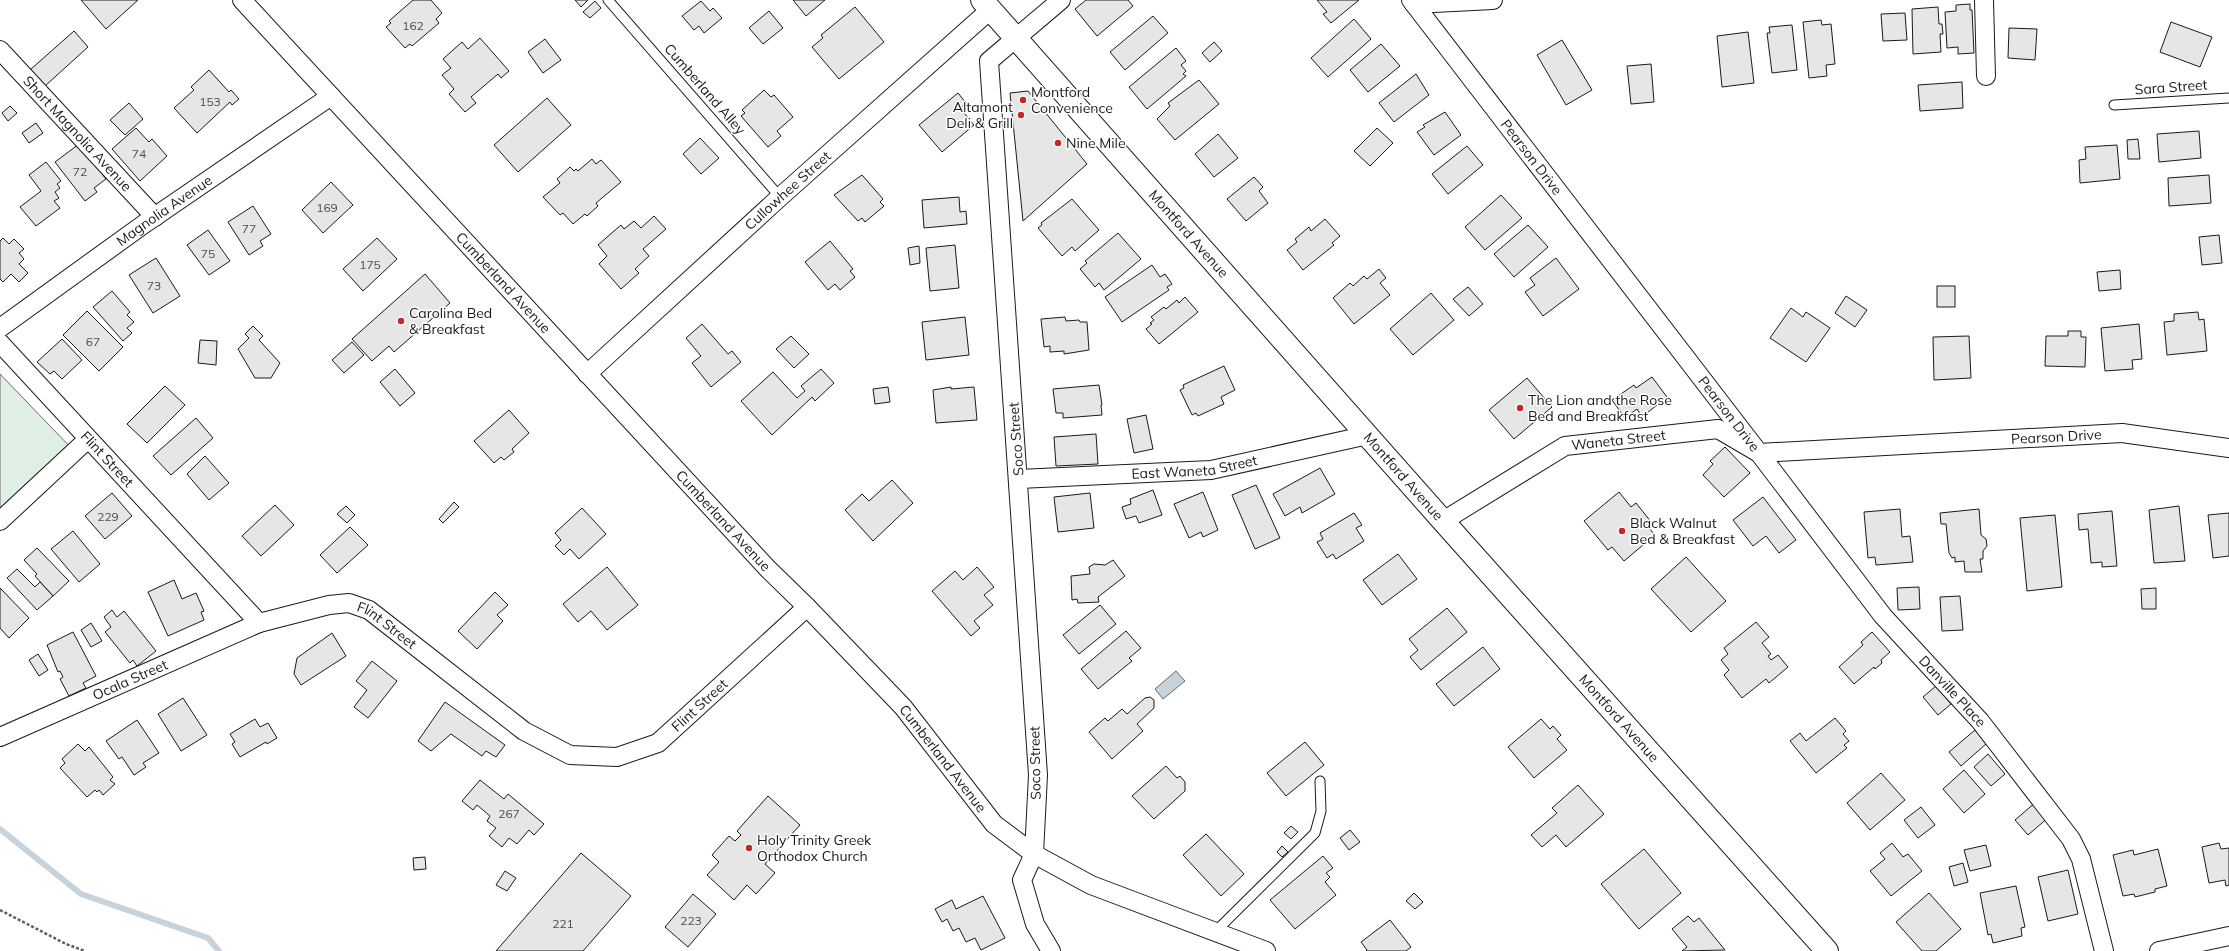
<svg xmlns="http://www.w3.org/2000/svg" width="2229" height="951" font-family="Mulish,sans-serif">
	<rect width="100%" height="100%" fill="#fff"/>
	<!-- green -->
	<path fill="#e0efe3" stroke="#6a6a6a" d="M0,374L75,452L0,521Z"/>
	<!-- water -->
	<path fill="#c6d2dc" stroke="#6a6a6a" d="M1176,671L1185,681L1163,699L1155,689Z"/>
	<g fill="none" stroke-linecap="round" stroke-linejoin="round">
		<!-- stream -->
		<path stroke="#c6d2dc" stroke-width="6" d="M0,829L81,894L208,938L219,951"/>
	</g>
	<!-- building -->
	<g fill="#e6e6e6" stroke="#1a1a1a">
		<path d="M81,0H138L106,29Z"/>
		<path d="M413,0H431L442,13L436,19L439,23L412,46L410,44L405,48L386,27L391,23L389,21Z"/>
		<path d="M575,0H588L581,7Z"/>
		<path d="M793,0H825L806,16Z"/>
		<path d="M1086,0H1128L1133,6L1097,36L1075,9Z"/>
		<path d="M1317,0H1359L1331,23L1323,14L1327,12Z"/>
		<path d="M595,1L601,8L590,18L583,12Z"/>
		<path d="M701,1L710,11L713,8L722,18L704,33L699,26L694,30L682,16Z"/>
		<path d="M1970,4V10H1972L1974,53L1958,54V47L1947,48L1945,12L1956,11V5Z"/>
		<path d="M855,7L884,42L839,79L812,47L823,38L821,35Z"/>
		<path d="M1938,7L1939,24H1942L1943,34H1940L1941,52L1913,54L1912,9Z"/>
		<path d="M769,11L783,28L763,44L749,28Z"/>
		<path d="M1905,13L1907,40L1883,41L1881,14Z"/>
		<path d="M1153,16L1168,33L1125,70L1110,52Z"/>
		<path d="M1354,19L1371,39L1328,77L1311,58Z"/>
		<path d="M1821,20L1822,25L1831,24L1835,64L1826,65L1827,76L1809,78L1803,22Z"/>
		<path d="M2171,22L2212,37L2200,67L2160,52Z"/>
		<path d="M1792,25L1797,70L1772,73L1767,33H1770L1769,27Z"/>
		<path d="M2009,28L2037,29L2035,60L2008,58Z"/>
		<path d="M74,31L88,47L45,86L30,70Z"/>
		<path d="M1748,32L1754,83L1722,87L1717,36Z"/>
		<path d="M480,38L509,71L501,78L498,74L471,97L476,103L465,112L449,94L454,89L442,75L451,68L443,59L462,42L468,49Z"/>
		<path d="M545,39L561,60L543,73L528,52Z"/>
		<path d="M1562,40L1592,90L1566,105L1537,55Z"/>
		<path d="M1214,42L1222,51L1210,62L1202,53Z"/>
		<path d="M1381,44L1400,66L1368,92L1350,70Z"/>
		<path d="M1176,48L1186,61L1181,65L1186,71L1183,74L1186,76L1147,109L1129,87Z"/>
		<path d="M1651,64L1654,102L1631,104L1627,66Z"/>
		<path d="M209,70L229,92L231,90L239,99L232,105L230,102L197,133L174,108L194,90L191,87Z"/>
		<path d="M1416,74L1429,95L1394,122L1379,103Z"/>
		<path d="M1199,80L1219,104L1175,140L1157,119L1170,106L1168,103Z"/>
		<path d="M1962,82L1963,108L1920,111L1918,85Z"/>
		<path d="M764,90L771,97L774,95L793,117L777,131L781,136L768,147L741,116L745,113L742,110Z"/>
		<path d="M1028,91L1087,164L1023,221L1010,93Z"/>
		<path d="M958,93L966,103L960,108L974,125L942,152L919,125Z"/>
		<path d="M547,98L571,125L518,172L494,145Z"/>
		<path d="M129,103L143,119L125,135L110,120Z"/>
		<path d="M10,106L17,113L8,121L2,113Z"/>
		<path d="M1445,112L1461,135L1434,155L1417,132L1425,127L1423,125Z"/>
		<path d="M36,123L43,133L29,143L22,133Z"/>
		<path d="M136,128L149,142L152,139L167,156L140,181L112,149Z"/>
		<path d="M1377,128L1393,143L1370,166L1354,151Z"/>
		<path d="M2199,131L2201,158L2159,162L2157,134Z"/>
		<path d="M1218,134L1238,158L1214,177L1195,154Z"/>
		<path d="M700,138L719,158L701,174L683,154Z"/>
		<path d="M2138,139L2140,159H2128L2127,140Z"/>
		<path d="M79,144L106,179L94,188L97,192L85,201L55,162Z"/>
		<path d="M2117,145L2120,179L2080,183L2079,160L2086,159L2085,147Z"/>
		<path d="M1467,146L1483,165L1448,194L1432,174Z"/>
		<path d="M592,159L596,164L601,160L621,182L596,203L598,206L587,216L585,214L573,224L563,213L560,215L543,197L560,183L557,179L570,167L574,171L576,169L578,171Z"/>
		<path d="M46,162L61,181L57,184L60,188L55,192L59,198L54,201L60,208L36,226L20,207L41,191L29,175Z"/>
		<path d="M862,175L883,199L880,202L884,206L865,222L862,218L858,221L834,195Z"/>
		<path d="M2209,175L2211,203L2169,206L2168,178Z"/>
		<path d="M1254,177L1263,187L1259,191L1268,203L1246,221L1227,199Z"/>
		<path d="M331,182L353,205L323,233L302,210Z"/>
		<path d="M1501,195L1522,218L1485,250L1465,227Z"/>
		<path d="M959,197L960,212L966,211L967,224L924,228L922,200Z"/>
		<path d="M1072,199L1099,230L1075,251L1072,247L1062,256L1038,228L1042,225L1041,223Z"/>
		<path d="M253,206L271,234L260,241L263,246L249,255L228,222Z"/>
		<path d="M654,216L666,229L643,249L649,256L635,269L639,273L621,289L599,264L607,256L598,245L621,225L624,229L634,221L641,228Z"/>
		<path d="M1325,219L1340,236L1332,243L1334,245L1303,270L1287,250L1297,242L1295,239L1309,227L1311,231Z"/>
		<path d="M1528,225L1548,247L1514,277L1494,254Z"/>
		<path d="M208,230L230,261L209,275L187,245Z"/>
		<path d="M1118,233L1141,259L1104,290L1099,283L1095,287L1080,269L1087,263L1085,261Z"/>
		<path d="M2219,235L2222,263L2202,265L2199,237Z"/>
		<path d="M3,238L9,244L14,239L24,249L19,253L24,259L19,264L28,273L19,282L11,274L3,282L0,279V241Z"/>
		<path d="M377,238L397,259L363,291L343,269Z"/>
		<path d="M830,241L853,269L850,271L855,277L840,290L835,284L828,290L805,262Z"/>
		<path d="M955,245L959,288L930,291L926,248Z"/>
		<path d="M919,246L920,263L910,265L908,248Z"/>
		<path d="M156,258L180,296L153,313L129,275Z"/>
		<path d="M1556,258L1579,289L1543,316L1525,292L1535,285L1530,278Z"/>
		<path d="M1152,265L1160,277L1165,274L1172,284L1167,287L1169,290L1122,322L1105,297Z"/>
		<path d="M1379,269L1386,278L1380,283L1390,295L1354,324L1333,298L1350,283L1353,286L1364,276L1367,279Z"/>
		<path d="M2120,270L2121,289L2099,291L2097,272Z"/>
		<path d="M425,274L450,303L394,352L389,346L372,361L352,339Z"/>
		<rect x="1937" y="286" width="18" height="21"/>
		<path d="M1468,287L1483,304L1469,316L1453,299Z"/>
		<path d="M112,291L130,312L127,315L134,322L127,328L132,333L123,341L93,307Z"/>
		<path d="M1431,293L1454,320L1413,355L1390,329Z"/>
		<path d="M1846,296L1867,310L1855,327L1835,313Z"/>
		<path d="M1185,297L1198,312L1159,344L1146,329L1152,324L1150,323L1154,320L1151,317L1164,307L1166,309L1177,300L1179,303Z"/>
		<path d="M1791,308L1803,317L1806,312L1830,328L1806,362L1770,338Z"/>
		<path d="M87,311L123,347L99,371L63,335Z"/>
		<path d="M2198,312L2199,320L2204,319L2207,351L2167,355L2164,322L2174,321V314Z"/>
		<path d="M965,317L969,355L926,360L922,322Z"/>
		<path d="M1065,317L1066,321L1079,320L1080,322H1087L1089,350L1064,354V351L1050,352V346L1044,347L1041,319Z"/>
		<path d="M702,324L728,354L732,351L741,362L711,387L692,363L701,356L686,338Z"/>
		<path d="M2139,324L2142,359L2132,360L2133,369L2105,371L2101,328Z"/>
		<path d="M253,326L263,336L259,340L280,363L271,378H255L238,349L249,338L245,334Z"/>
		<path d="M2068,331H2081V337H2086L2085,367L2045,366L2046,336H2068Z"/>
		<path d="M791,336L809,354L794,368L776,349Z"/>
		<path d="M1969,336L1971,378L1934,380L1933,337Z"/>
		<path d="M62,339L82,360L62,379L54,371L50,374L37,362Z"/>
		<path d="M200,340L217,341L216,365L198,363Z"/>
		<path d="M352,342L364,355L344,373L332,360Z"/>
		<path d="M1224,366L1235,390L1221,397L1224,404L1198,416L1196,413L1192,415L1180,390L1184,388L1183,385Z"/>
		<path d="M395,369L415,393L400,406L380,382Z"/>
		<path d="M821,369L834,383L815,401L812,397L772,435L741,401L773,372L797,398L805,391L801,386Z"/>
		<path d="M1652,377L1667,397L1642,417L1637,409L1625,418L1612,400L1634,385L1636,388Z"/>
		<path d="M1527,378L1552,407L1514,439L1489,410Z"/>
		<path d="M1099,385L1102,405H1101L1102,415L1063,418V413H1056L1053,389Z"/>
		<path d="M165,386L185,405L147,443L127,424Z"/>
		<path d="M888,387L890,402L875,404L873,389Z"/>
		<path d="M951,387V389L974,387L977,420L936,423L933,390Z"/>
		<path d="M509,410L529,433L512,449L514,452L504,460L501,457L494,463L474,441Z"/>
		<path d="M1146,415L1153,449L1134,453L1127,419Z"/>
		<path d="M196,418L213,438L171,475L153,456Z"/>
		<path d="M1096,434L1098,464L1056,466L1054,437Z"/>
		<path d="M1725,447L1750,473L1724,497L1703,475L1713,464L1710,461Z"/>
		<path d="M205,456L229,483L209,500L187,474Z"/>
		<path d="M1320,468L1335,494L1302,513L1300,507L1285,516L1273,494Z"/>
		<path d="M892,480L913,503L873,541L845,510L862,494L869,501Z"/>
		<path d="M1256,485L1280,538L1255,549L1232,495Z"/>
		<path d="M1153,490L1162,515L1139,523L1136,516L1126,519L1122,507L1131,504L1130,499Z"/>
		<path d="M1203,492L1218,530L1203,537L1201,532L1189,538L1174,504Z"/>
		<path d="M1619,492L1631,507L1636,503L1652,523L1648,527L1655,535L1624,561L1612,547L1608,550L1584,521Z"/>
		<path d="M112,493L132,516L105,539L85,516Z"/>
		<path d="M1090,493L1094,528L1058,532L1054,497Z"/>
		<path d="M1763,497L1796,540L1779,553L1766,536L1753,546L1733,520Z"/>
		<path d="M454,502L459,507L443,523L439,519Z"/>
		<path d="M275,505L294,525L261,556L242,536Z"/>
		<path d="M346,506L355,515L347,523L337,514Z"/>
		<path d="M2179,506L2185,561L2154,563L2149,510Z"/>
		<path d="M582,508L606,534L579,559L570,549L564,555L555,546L561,540L555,533Z"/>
		<path d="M1900,509L1902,537L1910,536L1913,562L1876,565L1875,557L1868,558L1864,512Z"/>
		<path d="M1979,509L1981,535L1986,539L1987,546L1983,551V559H1980L1982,572H1965L1964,561L1955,562V557L1952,558L1949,553L1946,524H1941L1940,513Z"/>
		<path d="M2112,511L2117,566L2102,567V562L2091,563L2088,529L2079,530L2078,514Z"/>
		<path d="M1354,513L1362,525L1356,528L1364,541L1336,559L1333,554L1327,558L1317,542L1323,539L1320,533Z"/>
		<path d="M2229,513V556L2213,558L2208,515Z"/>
		<path d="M2055,515L2062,587L2027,591L2020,518Z"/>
		<path d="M350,527L368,545L337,573L320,555Z"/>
		<path d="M73,531L100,564L79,582L51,549Z"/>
		<path d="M37,548L69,581L53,596L35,576L37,574L24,560Z"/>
		<path d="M1398,554L1417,579L1382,605L1363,580Z"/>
		<path d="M1686,557L1726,601L1691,632L1651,589Z"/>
		<path d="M1113,560L1125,576L1098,597L1099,602L1078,603L1077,599L1072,600L1071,576L1090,574L1089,567L1094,564L1105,565Z"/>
		<path d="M607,567L638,605L607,630L591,611L578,622L563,604Z"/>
		<path d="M977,567L994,587L984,595L993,605L974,621L980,628L971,636L932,591L955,571L963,580Z"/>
		<path d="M17,569L35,587L40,582L53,596L37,610L7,578Z"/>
		<path d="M174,580L182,599L196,593L204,611L201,612L204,620L168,636L148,592Z"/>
		<path d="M1919,587L1920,609L1898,610L1897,588Z"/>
		<path d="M0,588L29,618L9,638L0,628Z"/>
		<path d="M2156,588V609H2142L2141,589Z"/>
		<path d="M495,592L508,605L497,615L503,621L477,649L458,631Z"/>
		<path d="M1960,596L1963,630L1942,631L1940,597Z"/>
		<path d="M1100,605L1116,624L1079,654L1063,635Z"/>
		<path d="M1447,608L1467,632L1421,670L1410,657L1418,650L1409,639Z"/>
		<path d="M112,610L117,617L124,611L156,651L137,666L133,660L130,663L105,632L111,627L104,617Z"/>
		<path d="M1756,622L1769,637L1762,643L1771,654L1768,656L1771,660L1778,655L1788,667L1769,683L1766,679L1742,698L1724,675L1729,670L1721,660L1728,654L1724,648Z"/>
		<path d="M91,623L102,641L91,647L81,630Z"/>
		<path d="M1126,631L1141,648L1129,658L1132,661L1098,689L1081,669Z"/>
		<path d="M73,632L96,676L83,683L86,688L69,696L60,679L63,677L60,671L58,672L47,645Z"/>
		<path d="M1872,632L1890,652L1881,660L1882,663L1875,669L1874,667L1854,684L1839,667L1863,645L1861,642Z"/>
		<path d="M332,633L346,656L301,685L294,674L297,658Z"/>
		<path d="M1483,647L1500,669L1454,706L1436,684Z"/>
		<path d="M38,654L48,670L39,676L29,660Z"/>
		<path d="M372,661L397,681L368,718L354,707L367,690L356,681Z"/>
		<path d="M1936,686L1951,704L1938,715L1923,697Z"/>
		<path d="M1150,697L1154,700V708L1137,724L1143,731L1112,759L1089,732L1105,718L1108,721L1122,709L1127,714L1145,698Z"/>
		<path d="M183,698L207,735L181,751L158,714Z"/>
		<path d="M445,702L505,745L496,757L486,751L482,756L451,734L431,751L418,741Z"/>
		<path d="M1835,718L1846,731L1843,734L1849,741L1844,745L1847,748L1816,773L1790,741L1800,733L1806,741Z"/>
		<path d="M255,719L260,727L268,723L277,738L267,744L266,742L240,757L232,744L235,742L230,734Z"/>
		<path d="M1541,719L1550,729L1553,726L1561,735L1557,739L1567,750L1534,778L1508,747Z"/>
		<path d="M137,720L159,753L143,763L146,767L134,775L122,757L119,759L106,741Z"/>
		<path d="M1975,730L1986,744L1961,766L1949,752Z"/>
		<path d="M1305,742L1324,765L1286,796L1267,773Z"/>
		<path d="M78,744L85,751L89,747L113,777L110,780L115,784L103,795L99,790L97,792L95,790L87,797L60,768L65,763L62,759Z"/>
		<path d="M1988,754L2005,774L1991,786L1974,767Z"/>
		<path d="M1166,766L1177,778L1180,776L1185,782V791L1154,819L1132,796Z"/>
		<path d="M1964,770L1985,794L1964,813L1943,789Z"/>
		<path d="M1881,773L1905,800L1870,830L1847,803Z"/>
		<path d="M480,780L504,799L508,794L544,824L534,835L529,830L517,844L509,838L502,847L489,836L496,828L487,821L490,816L477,805L473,810L462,801Z"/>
		<path d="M1578,785L1604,814L1566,847L1556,835L1542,847L1531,835L1557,813L1552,808Z"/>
		<path d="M768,796L800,825L765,864L775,873L756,894L747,885L734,900L707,875L719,862L712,855L729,836L735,841L741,835L737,831Z"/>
		<path d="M2036,802L2049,817L2028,835L2015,820Z"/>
		<path d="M1921,807L1935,825L1918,838L1904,820Z"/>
		<path d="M1291,826L1298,832L1291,839L1284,833Z"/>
		<path d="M1350,830L1360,842L1349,850L1340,838Z"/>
		<path d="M1206,834L1244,874L1221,896L1183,855Z"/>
		<path d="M1892,843L1903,857L1908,854L1922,871L1891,896L1870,871L1885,859L1880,853Z"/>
		<path d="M2219,843L2221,849L2229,848V885L2226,886L2225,880L2209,883L2202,847Z"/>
		<path d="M1986,845L1991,866L1970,871L1964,850Z"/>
		<path d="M1282,846L1288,852L1282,857L1277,852Z"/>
		<path d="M1644,849L1681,893L1639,929L1601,884Z"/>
		<path d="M2158,849L2167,886L2155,889V892L2135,897L2134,894L2123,896L2113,855L2133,850L2134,855Z"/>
		<path d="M581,853L631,896L583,951H496Z"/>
		<path d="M1323,856L1333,868L1326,873L1330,877L1325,882L1336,895L1295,929L1270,900Z"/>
		<path d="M425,857L426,869L414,870L413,858Z"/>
		<path d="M1963,863L1968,882L1954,886L1949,867Z"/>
		<path d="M2068,870L2078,914L2048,921L2038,877Z"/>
		<path d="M505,871L516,878L507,891L496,885Z"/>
		<path d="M2016,886L2025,927L2021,928L2022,936L1993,943L1991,934L1988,935L1980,893Z"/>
		<path d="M1414,893L1423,902L1415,909L1406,901Z"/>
		<path d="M1929,893L1961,929L1936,951H1922L1896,922Z"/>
		<path d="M693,894L716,914L688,947L665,927Z"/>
		<path d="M983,896L1005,938L981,950L975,938L966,942L959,928L953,931L947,919L942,922L935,909L952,900L956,909Z"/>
		<path d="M1688,916L1694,922L1699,918L1725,950L1682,951L1687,947L1672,929Z"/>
		<path d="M1390,920L1411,947L1406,951H1366L1367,950L1361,942Z"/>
	</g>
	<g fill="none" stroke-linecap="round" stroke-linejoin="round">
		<!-- service casing -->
		<g stroke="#1a1a1a" stroke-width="11">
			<g id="service">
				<path d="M608,0L780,197"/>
				<path d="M2114,105L2229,98"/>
				<path d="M1215,932L1315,833L1321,811L1320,781"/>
			</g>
		</g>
		<!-- minor casing -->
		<g stroke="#1a1a1a" stroke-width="20">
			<g id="minor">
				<path id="s1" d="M242,0L768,569L807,607L903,707L994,824L1034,854L1091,885L1266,951"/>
				<path id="s2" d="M1411,0L1759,453L2122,433L2229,448"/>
				<path d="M1984,0L1986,76"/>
				<path d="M1414,4L1493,0"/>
				<path id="s3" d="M0,50L155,217"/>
				<path id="s4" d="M0,328L144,224L331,96"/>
				<path id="s5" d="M0,343L259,623L329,605L349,603L369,610L524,731L570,755L617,757L658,743L807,607"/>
				<path id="s6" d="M587,374L780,197L990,10"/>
				<path id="s7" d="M1019,479L1211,470L1368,435"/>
				<path d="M0,521L88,439"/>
				<path id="s8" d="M1443,521L1565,446L1718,429L1759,453L1883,616L1980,721L2071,839L2081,859L2104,951"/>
				<path id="s9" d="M0,737L259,623"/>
				<path d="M1051,951L1035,924L1022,880L1034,854L1038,775L989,61L1061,0"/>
				<path d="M2159,951L2229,936"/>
			</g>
		</g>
		<!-- tertiary casing -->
		<g stroke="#1a1a1a" stroke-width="24">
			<g id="tertiary">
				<path id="s10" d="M982,0L1443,521L1827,951"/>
			</g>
		</g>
		<!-- path -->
		<path stroke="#5f5f5f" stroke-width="2.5" stroke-dasharray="3 2" stroke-linecap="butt" d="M0,910L66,944L85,951"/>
		<!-- service -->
		<use href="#service" stroke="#fff" stroke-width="9"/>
		<!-- minor -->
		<use href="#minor" stroke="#fff" stroke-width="18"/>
		<!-- tertiary -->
		<use href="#tertiary" stroke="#fff" stroke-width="22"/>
	</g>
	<!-- markers -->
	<g fill="#c62828" stroke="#fff" stroke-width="1.5">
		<circle cx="1023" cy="100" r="4"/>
		<circle cx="1021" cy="115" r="4"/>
		<circle cx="1058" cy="143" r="4"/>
		<circle cx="401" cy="321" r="4"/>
		<circle cx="1520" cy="408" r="4"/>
		<circle cx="1622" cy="531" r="4"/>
		<circle cx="749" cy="848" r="4"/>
	</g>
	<g text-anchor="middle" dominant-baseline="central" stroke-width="3" stroke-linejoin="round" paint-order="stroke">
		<!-- number labels -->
		<g font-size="12" fill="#4d4d4d">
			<text x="413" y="25">162</text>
			<text x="210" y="101">153</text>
			<text x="139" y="153">74</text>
			<text x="80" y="171">72</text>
			<text x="327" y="207">169</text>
			<text x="249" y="228">77</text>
			<text x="208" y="253">75</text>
			<text x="370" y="264">175</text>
			<text x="154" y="285">73</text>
			<text x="93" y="341">67</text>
			<text x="108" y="516">229</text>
			<text x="509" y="813">267</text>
			<text x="691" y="920">223</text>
			<text x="563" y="923">221</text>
		</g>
		<!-- street labels -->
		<g font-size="14" fill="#1a1a1a" stroke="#fff">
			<text transform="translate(2171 87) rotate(-4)">Sara Street</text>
			<text transform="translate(705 89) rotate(49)">Cumberland Alley</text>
			<text stroke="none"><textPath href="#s3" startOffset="114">Short Magnolia Avenue</textPath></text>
			<text stroke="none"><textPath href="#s2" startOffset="198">Pearson Drive</textPath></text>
			<text stroke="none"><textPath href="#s6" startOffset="272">Cullowhee Street</textPath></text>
			<text stroke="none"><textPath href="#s4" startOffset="202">Magnolia Avenue</textPath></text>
			<text stroke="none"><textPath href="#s10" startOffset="312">Montford Avenue</textPath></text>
			<text stroke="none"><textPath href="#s1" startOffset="385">Cumberland Avenue</textPath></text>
			<text stroke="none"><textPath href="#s2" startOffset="522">Pearson Drive</textPath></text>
			<text stroke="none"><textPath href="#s2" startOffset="869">Pearson Drive</textPath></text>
			<text transform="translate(1016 439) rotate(-94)">Soco Street</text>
			<text stroke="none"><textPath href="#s8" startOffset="197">Waneta Street</textPath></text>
			<text stroke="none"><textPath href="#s5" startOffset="158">Flint Street</textPath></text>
			<text stroke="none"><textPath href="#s7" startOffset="176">East Waneta Street</textPath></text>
			<text stroke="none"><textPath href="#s10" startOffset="636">Montford Avenue</textPath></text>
			<text stroke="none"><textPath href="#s1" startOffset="709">Cumberland Avenue</textPath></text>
			<text stroke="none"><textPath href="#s5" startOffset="518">Flint Street</textPath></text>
			<text stroke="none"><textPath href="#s9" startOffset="142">Ocala Street</textPath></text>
			<text stroke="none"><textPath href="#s8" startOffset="652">Danville Place</textPath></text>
			<text stroke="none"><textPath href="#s5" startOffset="890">Flint Street</textPath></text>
			<text stroke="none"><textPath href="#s10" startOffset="960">Montford Avenue</textPath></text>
			<text stroke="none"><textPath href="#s1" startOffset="1033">Cumberland Avenue</textPath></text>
			<text transform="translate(1035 763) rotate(-91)">Soco Street</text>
		</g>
		<!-- poi labels -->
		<g font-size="14" fill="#1a1a1a" stroke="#fff" text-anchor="start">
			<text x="1031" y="92">Montford<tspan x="1031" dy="16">Convenience</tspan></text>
			<text x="1013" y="107" text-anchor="end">Altamont<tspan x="1013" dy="16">Deli &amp; Grill</tspan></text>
			<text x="1066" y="143">Nine Mile</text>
			<text x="409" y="313">Carolina Bed<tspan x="409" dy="16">&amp; Breakfast</tspan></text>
			<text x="1528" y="400">The Lion and the Rose<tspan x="1528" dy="16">Bed and Breakfast</tspan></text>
			<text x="1630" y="523">Black Walnut<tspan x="1630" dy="16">Bed &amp; Breakfast</tspan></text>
			<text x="757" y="840">Holy Trinity Greek<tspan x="757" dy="16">Orthodox Church</tspan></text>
		</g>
	</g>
</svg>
